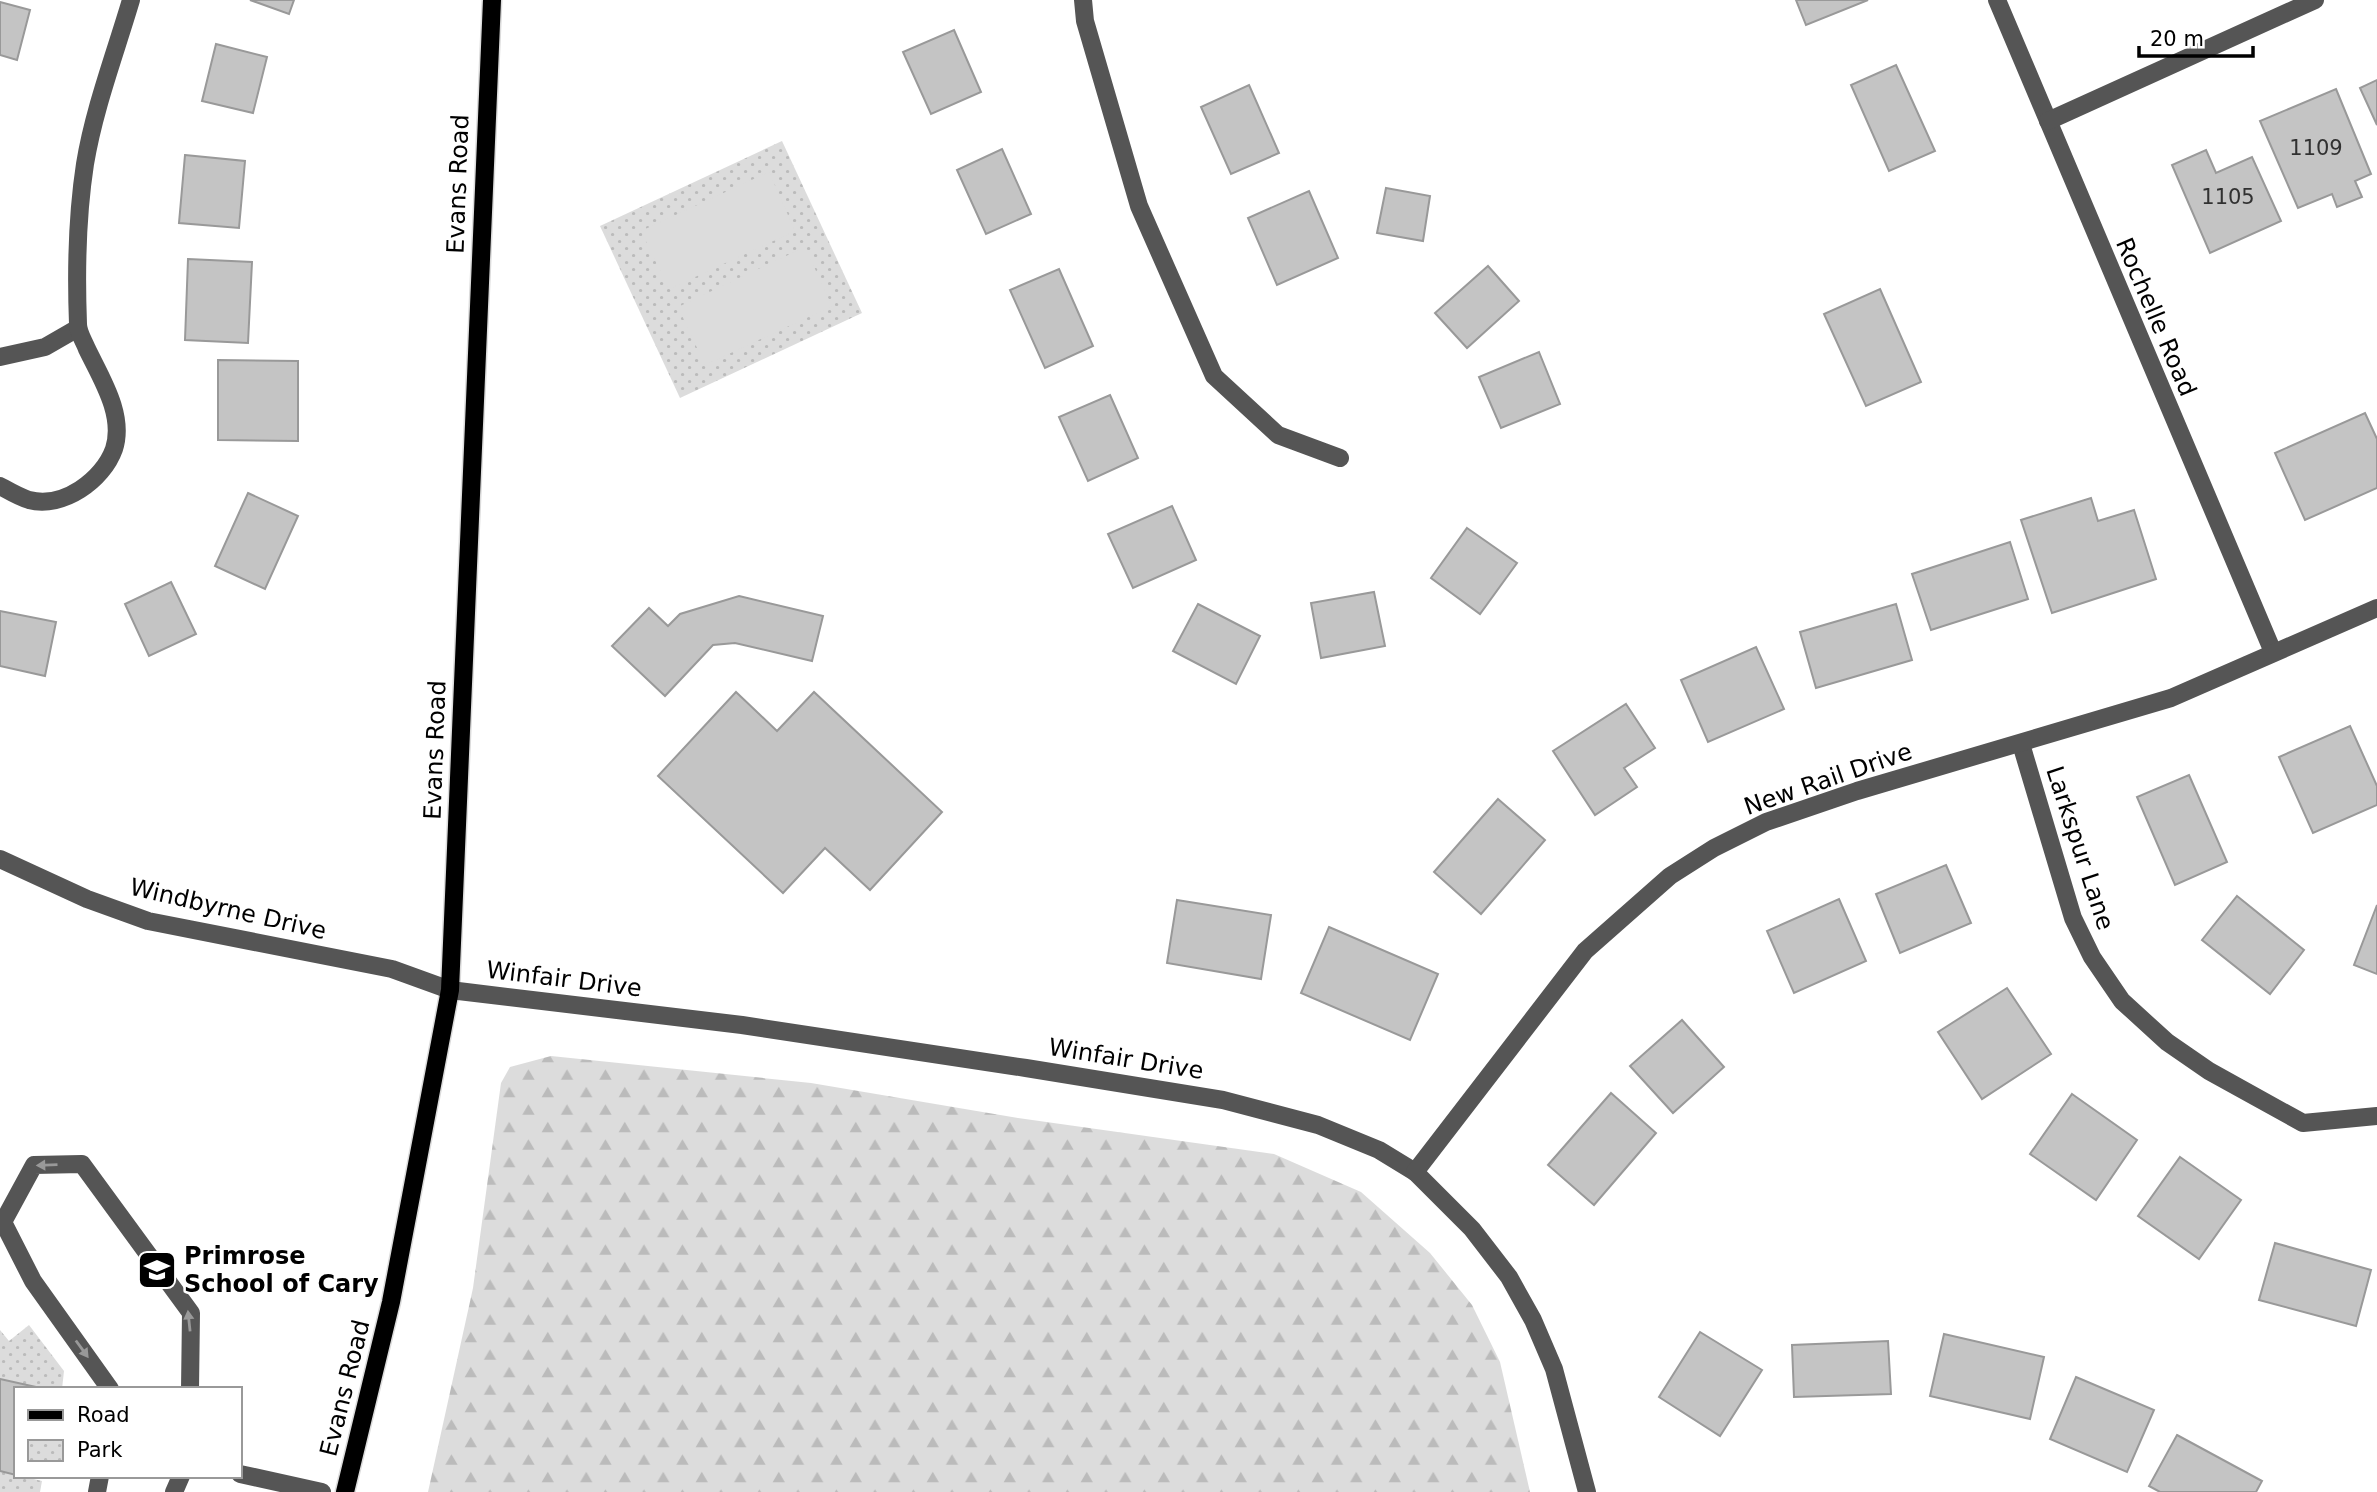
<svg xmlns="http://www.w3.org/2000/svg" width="2377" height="1492" font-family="'DejaVu Sans',sans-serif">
	<defs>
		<pattern id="forest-firs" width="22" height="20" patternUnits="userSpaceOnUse" patternTransform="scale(1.75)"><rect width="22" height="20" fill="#dcdcdc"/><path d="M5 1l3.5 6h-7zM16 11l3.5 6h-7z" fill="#bbb"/></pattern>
		<pattern id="park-dots" width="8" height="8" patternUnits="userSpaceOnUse" patternTransform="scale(1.75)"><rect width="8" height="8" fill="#dcdcdc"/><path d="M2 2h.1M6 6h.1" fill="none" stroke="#bbb" stroke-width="1.8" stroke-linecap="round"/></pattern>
	</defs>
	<rect width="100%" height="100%" fill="#fff"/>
	<!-- forest -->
	<path fill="url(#forest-firs)" d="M551,1056L811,1083L1018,1118L1274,1154L1361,1192L1430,1253L1472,1305L1500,1362L1530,1492H428L473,1288L501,1083L510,1067Z"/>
	<!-- park -->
	<g fill="url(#park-dots)">
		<path d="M782,141L862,313L680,398L600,226Z"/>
		<path d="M29,1325L64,1371L62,1389H45L0,1379V1330L9,1341Z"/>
		<path d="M0,1471L42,1481L40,1492H0Z"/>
	</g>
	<!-- pitch -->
	<g fill="#dcdcdc">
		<path d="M769,172L795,231L669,289L641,231Z"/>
		<path d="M805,247L832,306L705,365L678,307Z"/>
	</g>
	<!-- building -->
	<g fill="#c4c4c4" stroke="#999" stroke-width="2">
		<path d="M250,0H294L289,14Z"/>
		<path d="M1796,0H1868L1806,25Z"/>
		<path d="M0,2L30,10L17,60L0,55Z"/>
		<path d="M954,30L981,92L931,114L903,52Z"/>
		<path d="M216,44L267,57L253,113L202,101Z"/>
		<path d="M1896,65L1935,151L1889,171L1851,85Z"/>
		<path d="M2377,80V125L2360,88Z"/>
		<path d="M1249,85L1279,153L1231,174L1201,107Z"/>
		<path d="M2336,89L2371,174L2355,181L2362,197L2337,207L2332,194L2298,208L2260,121Z"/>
		<path d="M1002,149L1031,214L986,234L957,170Z"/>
		<path d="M2206,150L2216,173L2252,157L2281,221L2210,253L2172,165Z"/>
		<path d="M185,155L245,161L239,228L179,223Z"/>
		<path d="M1386,188L1430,196L1423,241L1377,233Z"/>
		<path d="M1309,191L1338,258L1277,285L1248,218Z"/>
		<path d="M188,259L252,262L248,343L185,340Z"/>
		<path d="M1488,266L1519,301L1467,348L1435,313Z"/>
		<path d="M1059,269L1093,346L1045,368L1010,290Z"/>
		<path d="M1880,289L1921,382L1866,406L1824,314Z"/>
		<path d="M1539,352L1560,404L1501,428L1479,377Z"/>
		<path d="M218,360L298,361V441L218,440Z"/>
		<path d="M1110,395L1138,458L1088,481L1059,417Z"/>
		<path d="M2365,413L2377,439V488L2305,520L2275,453Z"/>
		<path d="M248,493L298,516L265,589L215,566Z"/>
		<path d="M2091,498L2098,521L2134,510L2156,579L2052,613L2021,520Z"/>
		<path d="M1172,506L1196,560L1133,588L1108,534Z"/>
		<path d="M1467,528L1517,563L1480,614L1431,578Z"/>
		<path d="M2010,542L2028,599L1931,630L1912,574Z"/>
		<path d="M171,582L196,634L149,656L125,604Z"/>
		<path d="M1374,592L1385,646L1321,658L1311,603Z"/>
		<path d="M739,596L823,616L812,661L735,643L713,645L665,696L612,646L649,608L668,626L680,614Z"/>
		<path d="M1198,604L1260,636L1236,684L1173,651Z"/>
		<path d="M1896,604L1912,660L1816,688L1800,632Z"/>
		<path d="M0,611L56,622L45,676L0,666Z"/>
		<path d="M1756,647L1784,709L1708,742L1681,680Z"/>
		<path d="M736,692L777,731L814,692L942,812L870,890L825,848L783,893L658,776Z"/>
		<path d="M1626,704L1655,748L1624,768L1637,787L1595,815L1553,751Z"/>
		<path d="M2350,726L2377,786V805L2313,833L2279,757Z"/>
		<path d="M2189,775L2227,862L2175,885L2137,797Z"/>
		<path d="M1498,799L1545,840L1481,914L1434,872Z"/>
		<path d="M1946,865L1971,923L1900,953L1876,894Z"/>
		<path d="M2237,896L2304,950L2270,994L2202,940Z"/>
		<path d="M1839,899L1866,961L1794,993L1767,931Z"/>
		<path d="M1177,900L1271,915L1261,979L1167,963Z"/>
		<path d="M2377,905V974L2354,965Z"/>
		<path d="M1329,927L1438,974L1410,1040L1301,993Z"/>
		<path d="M2007,988L2051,1054L1982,1099L1938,1032Z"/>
		<path d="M1682,1020L1724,1067L1673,1113L1630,1066Z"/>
		<path d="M1611,1093L1656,1133L1594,1205L1548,1165Z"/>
		<path d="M2072,1094L2137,1140L2096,1200L2030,1154Z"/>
		<path d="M2180,1157L2241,1200L2199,1259L2138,1216Z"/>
		<path d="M2275,1243L2371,1270L2356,1326L2259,1300Z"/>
		<path d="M1700,1332L1762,1370L1720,1436L1659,1397Z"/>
		<path d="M1944,1334L2044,1357L2030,1419L1930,1396Z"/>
		<path d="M1888,1341L1891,1394L1794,1397L1792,1345Z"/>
		<path d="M2076,1377L2154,1410L2127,1472L2050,1439Z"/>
		<path d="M0,1379L45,1389H16V1475L0,1471Z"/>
		<path d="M2177,1435L2262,1481L2256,1492H2160L2149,1486Z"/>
	</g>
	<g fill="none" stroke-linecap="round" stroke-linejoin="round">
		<!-- major casing -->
		<g stroke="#dbdbdb" stroke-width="21">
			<path id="major" d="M345,1492L391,1302L450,990L492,0"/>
		</g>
		<!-- minor -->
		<g stroke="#555" stroke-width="18">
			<path d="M1083,0L1085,21L1139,206L1214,376L1278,435L1340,458"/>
			<path d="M1997,0L2273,652"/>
			<path d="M2048,121L2315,0"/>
			<path d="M0,357L45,347L78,328"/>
			<path d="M0,486C9,491 19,497 29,500C63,509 103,480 114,449C125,415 101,378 87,349C84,341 78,333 78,324C76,272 77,216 85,164C94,109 115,54 131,0"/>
			<path d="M2021,744L2073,918L2092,957L2122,1001L2167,1042L2209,1071L2303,1123L2377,1116"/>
			<path d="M0,859L87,899L148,921L392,969L450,990L742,1025L1026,1068L1223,1100L1318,1125L1379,1150L1415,1172L1472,1229L1509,1277L1533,1320L1554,1369L1587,1492"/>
			<path d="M1415,1172L1585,951L1670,876L1714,848L1766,822L1857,791L2171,698L2377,608"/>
			<path d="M110,1389L33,1281L3,1222L34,1165L82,1164L191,1313L190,1389"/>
			<path d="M240,1474L322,1492"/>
			<path d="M97,1492L100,1476"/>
			<path d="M174,1492L181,1476"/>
		</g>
		<!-- major -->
		<use href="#major" stroke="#000" stroke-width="18"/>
	</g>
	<!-- one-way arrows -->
	<defs><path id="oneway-solid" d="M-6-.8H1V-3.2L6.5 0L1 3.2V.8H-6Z" transform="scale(1.75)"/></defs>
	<g fill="#999">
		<use href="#oneway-solid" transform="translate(47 1165) rotate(178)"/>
		<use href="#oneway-solid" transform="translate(189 1321) rotate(-96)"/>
		<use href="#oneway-solid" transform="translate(82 1349) rotate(54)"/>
	</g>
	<!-- icons -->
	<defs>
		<g id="school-square" transform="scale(2.0125)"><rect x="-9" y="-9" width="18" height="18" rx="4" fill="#000" stroke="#fff"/><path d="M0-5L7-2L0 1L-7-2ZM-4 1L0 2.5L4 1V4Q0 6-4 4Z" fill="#fff"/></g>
	</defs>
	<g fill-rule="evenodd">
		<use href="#school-square" x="157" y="1270"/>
	</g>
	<g text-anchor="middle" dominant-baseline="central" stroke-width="5" stroke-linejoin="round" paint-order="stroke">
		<!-- number labels -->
		<g font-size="21" fill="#313131">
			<text x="2316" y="148">1109</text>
			<text x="2228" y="197">1105</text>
		</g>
		<!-- street labels -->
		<g font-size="24" fill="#000" stroke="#fff">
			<text transform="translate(458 184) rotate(-88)">Evans Road</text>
			<text transform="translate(2156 317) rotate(67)">Rochelle Road</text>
			<text transform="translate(435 750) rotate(-88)">Evans Road</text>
			<text transform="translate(1828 779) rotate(-19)">New Rail Drive</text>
			<text transform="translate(2080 848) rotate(72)">Larkspur Lane</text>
			<text transform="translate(228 909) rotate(13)">Windbyrne Drive</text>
			<text transform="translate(564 979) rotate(7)">Winfair Drive</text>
			<text transform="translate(1126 1059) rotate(9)">Winfair Drive</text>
			<text transform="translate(345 1388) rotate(-76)">Evans Road</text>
		</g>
		<!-- poi labels -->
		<g font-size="24" font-weight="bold" fill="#000" stroke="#fff" text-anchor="start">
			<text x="184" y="1256">Primrose<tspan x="184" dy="28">School of Cary</tspan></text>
		</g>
	</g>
	<!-- legend -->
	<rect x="14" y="1387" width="228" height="91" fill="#ffffff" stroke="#999999" stroke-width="2"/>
	<rect x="28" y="1410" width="35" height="10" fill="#000000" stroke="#999999" stroke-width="2"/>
	<text x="77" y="1422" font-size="21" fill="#000000">Road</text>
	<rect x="28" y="1440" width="35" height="21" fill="url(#park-dots)" stroke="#999999" stroke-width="2"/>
	<text x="77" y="1457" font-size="21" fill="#000000">Park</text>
	<!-- scale -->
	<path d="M2139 46v10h114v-10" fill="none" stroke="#000000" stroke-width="3.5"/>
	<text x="2150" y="46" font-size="21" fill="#000000" stroke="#ffffff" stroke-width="5" paint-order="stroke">20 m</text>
</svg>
